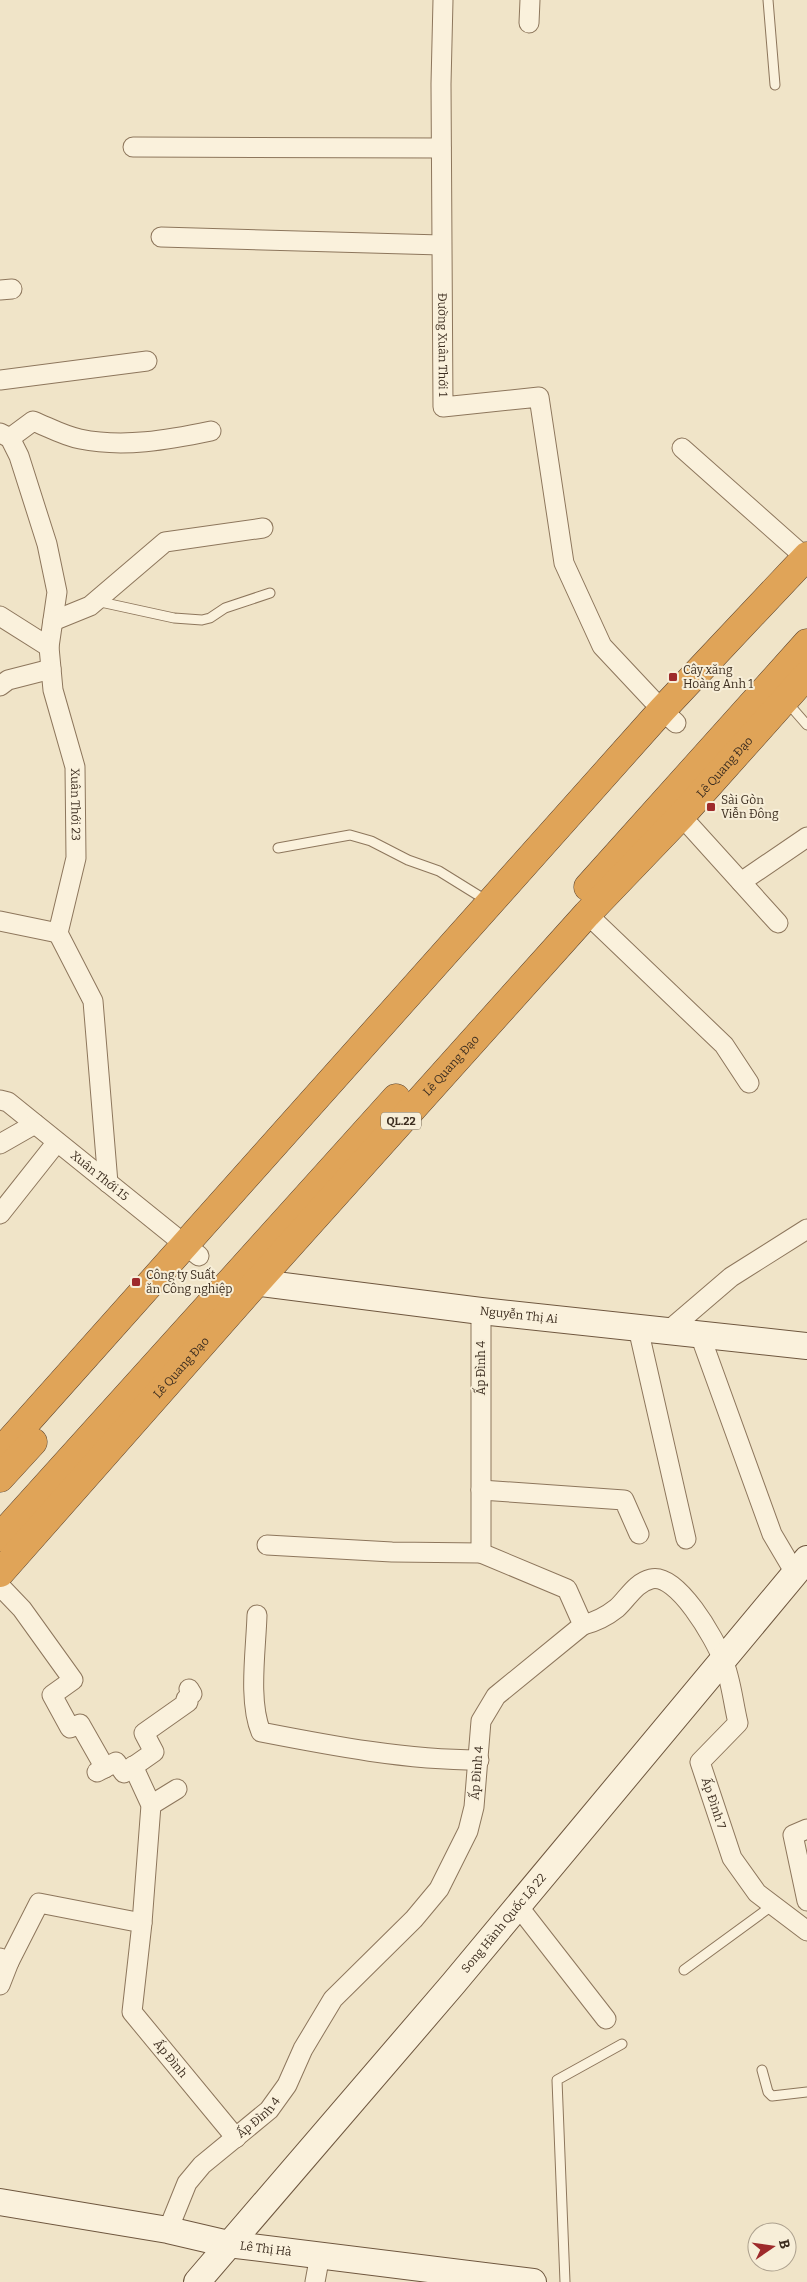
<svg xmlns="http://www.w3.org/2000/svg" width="807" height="2282" font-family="Bitter,serif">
	<rect width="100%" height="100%" fill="#f0e4c8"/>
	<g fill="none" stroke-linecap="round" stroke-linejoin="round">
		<!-- lane casing -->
		<g stroke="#8d765c" stroke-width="11">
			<g id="lane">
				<path d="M768,0L775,85"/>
				<path d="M96,601L174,618L202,620L210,618L225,608L270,593"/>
				<path d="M786,701L807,725"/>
				<path d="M278,848L350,835L371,841L408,860L439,871L489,902"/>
				<path d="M684,1970L773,1905"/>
				<path d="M762,2070L768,2092L772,2096L807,2092"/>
				<path d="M565,2282L557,2080L622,2044"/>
			</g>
		</g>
		<!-- street casing -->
		<g stroke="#8d765c" stroke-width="21">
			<g id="street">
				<path id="s1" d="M443,0L441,84L443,407L539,397L564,563L602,646L662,710L676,723"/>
				<path d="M529,23L530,0"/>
				<path d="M133,147L441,148"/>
				<path d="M161,237L441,245"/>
				<path d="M0,290L12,289"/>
				<path d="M0,380L147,361"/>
				<path id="s2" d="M0,433L10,438L19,456L47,544L57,592L49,647L53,690L75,767L76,858L58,933L93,1001L108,1183"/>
				<path d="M10,438L33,421C48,427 64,436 80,439C123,448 168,440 211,431"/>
				<path d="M682,448L807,559"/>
				<path d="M0,616L49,647"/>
				<path d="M53,621L90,606L165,542L263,528"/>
				<path d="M0,686L8,680L51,669"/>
				<path d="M674,808L778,923"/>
				<path d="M741,882L807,837"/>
				<path d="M587,914L724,1045L749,1083"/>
				<path d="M0,921L58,933"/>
				<path id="s3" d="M0,1100L8,1102L199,1256"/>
				<path d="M0,1144L35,1124"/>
				<path d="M0,1214L57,1142"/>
				<path d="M638,1328L686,1539"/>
				<path d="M668,1331L731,1277L807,1229"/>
				<path d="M700,1335L772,1534L795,1573"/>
				<path d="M481,1490L624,1500L639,1534"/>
				<path d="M267,1545L392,1552L481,1553"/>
				<path d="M0,1586L22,1609L73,1680L52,1695L70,1728L80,1724L105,1768"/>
				<path d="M257,1615C256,1650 248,1701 261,1732C333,1746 406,1760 479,1760"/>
				<path id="s4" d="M583,1625C595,1622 607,1616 617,1608C628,1598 635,1583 651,1579C677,1572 715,1639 723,1660C731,1679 733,1702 738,1723L700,1762L732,1858L757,1893L807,1931"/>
				<path d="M133,1766L151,1805L142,1923"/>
				<path d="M97,1772L116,1762L124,1773L154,1752L144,1733L188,1702L186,1699L192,1694L189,1689"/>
				<path d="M151,1805L177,1789"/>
				<path d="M807,1829L793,1835L807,1901"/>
				<path d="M518,1906L606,2019"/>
				<path id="s5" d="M0,1958L9,1962L39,1903L142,1923L132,2012L236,2138"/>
				<path d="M0,1985L9,1962"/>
				<path id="s6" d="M168,2230L187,2183L202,2165L269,2110L287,2085L303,2049L333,1999L414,1919L439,1889L468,1831L474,1807L481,1721L496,1696L583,1625L567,1589L481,1553V1311"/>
				<path d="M315,2282L320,2255"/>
			</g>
		</g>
		<!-- secondary casing -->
		<g stroke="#6f573f" stroke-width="28">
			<g id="secondary">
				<path id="s7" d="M237,1280L481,1311L807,1346"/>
				<path id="s8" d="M0,2202L168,2230L228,2244L533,2282"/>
				<path id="s9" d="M197,2282L453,1984L807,1559"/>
			</g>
		</g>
		<!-- highway casing -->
		<g stroke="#5b4430" stroke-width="29">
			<g id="highway">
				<path d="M588,887L807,643"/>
				<path d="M0,1452L662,710L807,556"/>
				<path d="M0,1478L33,1442"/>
				<path d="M0,1537L396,1098"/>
				<path id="s10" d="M0,1573L255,1284L587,914L682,815L807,675"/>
			</g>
		</g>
		<!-- lane -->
		<use href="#lane" stroke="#faf1dc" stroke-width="9"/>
		<!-- street -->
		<use href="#street" stroke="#faf1dc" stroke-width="19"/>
		<!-- secondary -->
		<use href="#secondary" stroke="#faf1dc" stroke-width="26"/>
		<!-- highway -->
		<use href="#highway" stroke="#e0a458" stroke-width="28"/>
	</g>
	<!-- markers -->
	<g fill="#9e2a2b" stroke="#f7eed8" stroke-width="2">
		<rect x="668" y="672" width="10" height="10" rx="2.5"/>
		<rect x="706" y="802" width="10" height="10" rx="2.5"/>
		<rect x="131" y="1277" width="10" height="10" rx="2.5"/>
	</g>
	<g text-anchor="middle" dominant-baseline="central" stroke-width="4" stroke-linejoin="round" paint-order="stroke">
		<!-- shield labels -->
		<rect fill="#f7eed8" stroke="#756857" stroke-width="1" x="381" y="1112.5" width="40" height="17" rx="4"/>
		<g font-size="11" font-weight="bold" fill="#3d2e20">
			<text x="401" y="1121">QL.22</text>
		</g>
		<!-- street labels -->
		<g font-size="12" fill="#3d2e20" stroke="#f7eed8">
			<text stroke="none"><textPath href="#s1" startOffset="345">Đường Xuân Thới 1</textPath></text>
			<text stroke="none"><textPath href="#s10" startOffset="1084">Lê Quang Đạo</textPath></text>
			<text stroke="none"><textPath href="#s2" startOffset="389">Xuân Thới 23</textPath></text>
			<text stroke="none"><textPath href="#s10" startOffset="679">Lê Quang Đạo</textPath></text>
			<text stroke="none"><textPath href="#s3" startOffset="126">Xuân Thới 15</textPath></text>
			<text stroke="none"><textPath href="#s7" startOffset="284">Nguyễn Thị Ai</textPath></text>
			<text stroke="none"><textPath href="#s10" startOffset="274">Lê Quang Đạo</textPath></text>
			<text transform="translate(481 1368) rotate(-90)">Ấp Đình 4</text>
			<text stroke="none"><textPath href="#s6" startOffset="566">Ấp Đình 4</textPath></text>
			<text stroke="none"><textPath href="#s4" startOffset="360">Ấp Đình 7</textPath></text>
			<text stroke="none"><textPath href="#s9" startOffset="472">Song Hành Quốc Lộ 22</textPath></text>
			<text stroke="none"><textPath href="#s5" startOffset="331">Ấp Đình</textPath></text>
			<text stroke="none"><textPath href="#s6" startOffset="148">Ấp Đình 4</textPath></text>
			<text stroke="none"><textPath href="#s8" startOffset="270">Lê Thị Hà</textPath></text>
		</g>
		<!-- poi labels -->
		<g font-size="12" fill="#3d2e20" stroke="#f7eed8" text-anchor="start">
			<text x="683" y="670">Cây xăng<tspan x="683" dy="14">Hoàng Anh 1</tspan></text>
			<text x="721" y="800">Sài Gòn<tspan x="721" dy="14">Viễn Đông</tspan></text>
			<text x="146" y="1275">Công ty Suất<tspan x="146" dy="14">ăn Công nghiệp</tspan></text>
		</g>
	</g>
	<!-- north arrow -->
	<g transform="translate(772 2247) rotate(77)"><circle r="24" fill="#f7eed8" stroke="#ada18e"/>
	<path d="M0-4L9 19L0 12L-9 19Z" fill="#9e2a2b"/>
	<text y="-8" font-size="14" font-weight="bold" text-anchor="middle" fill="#3d2e20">B</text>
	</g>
</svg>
